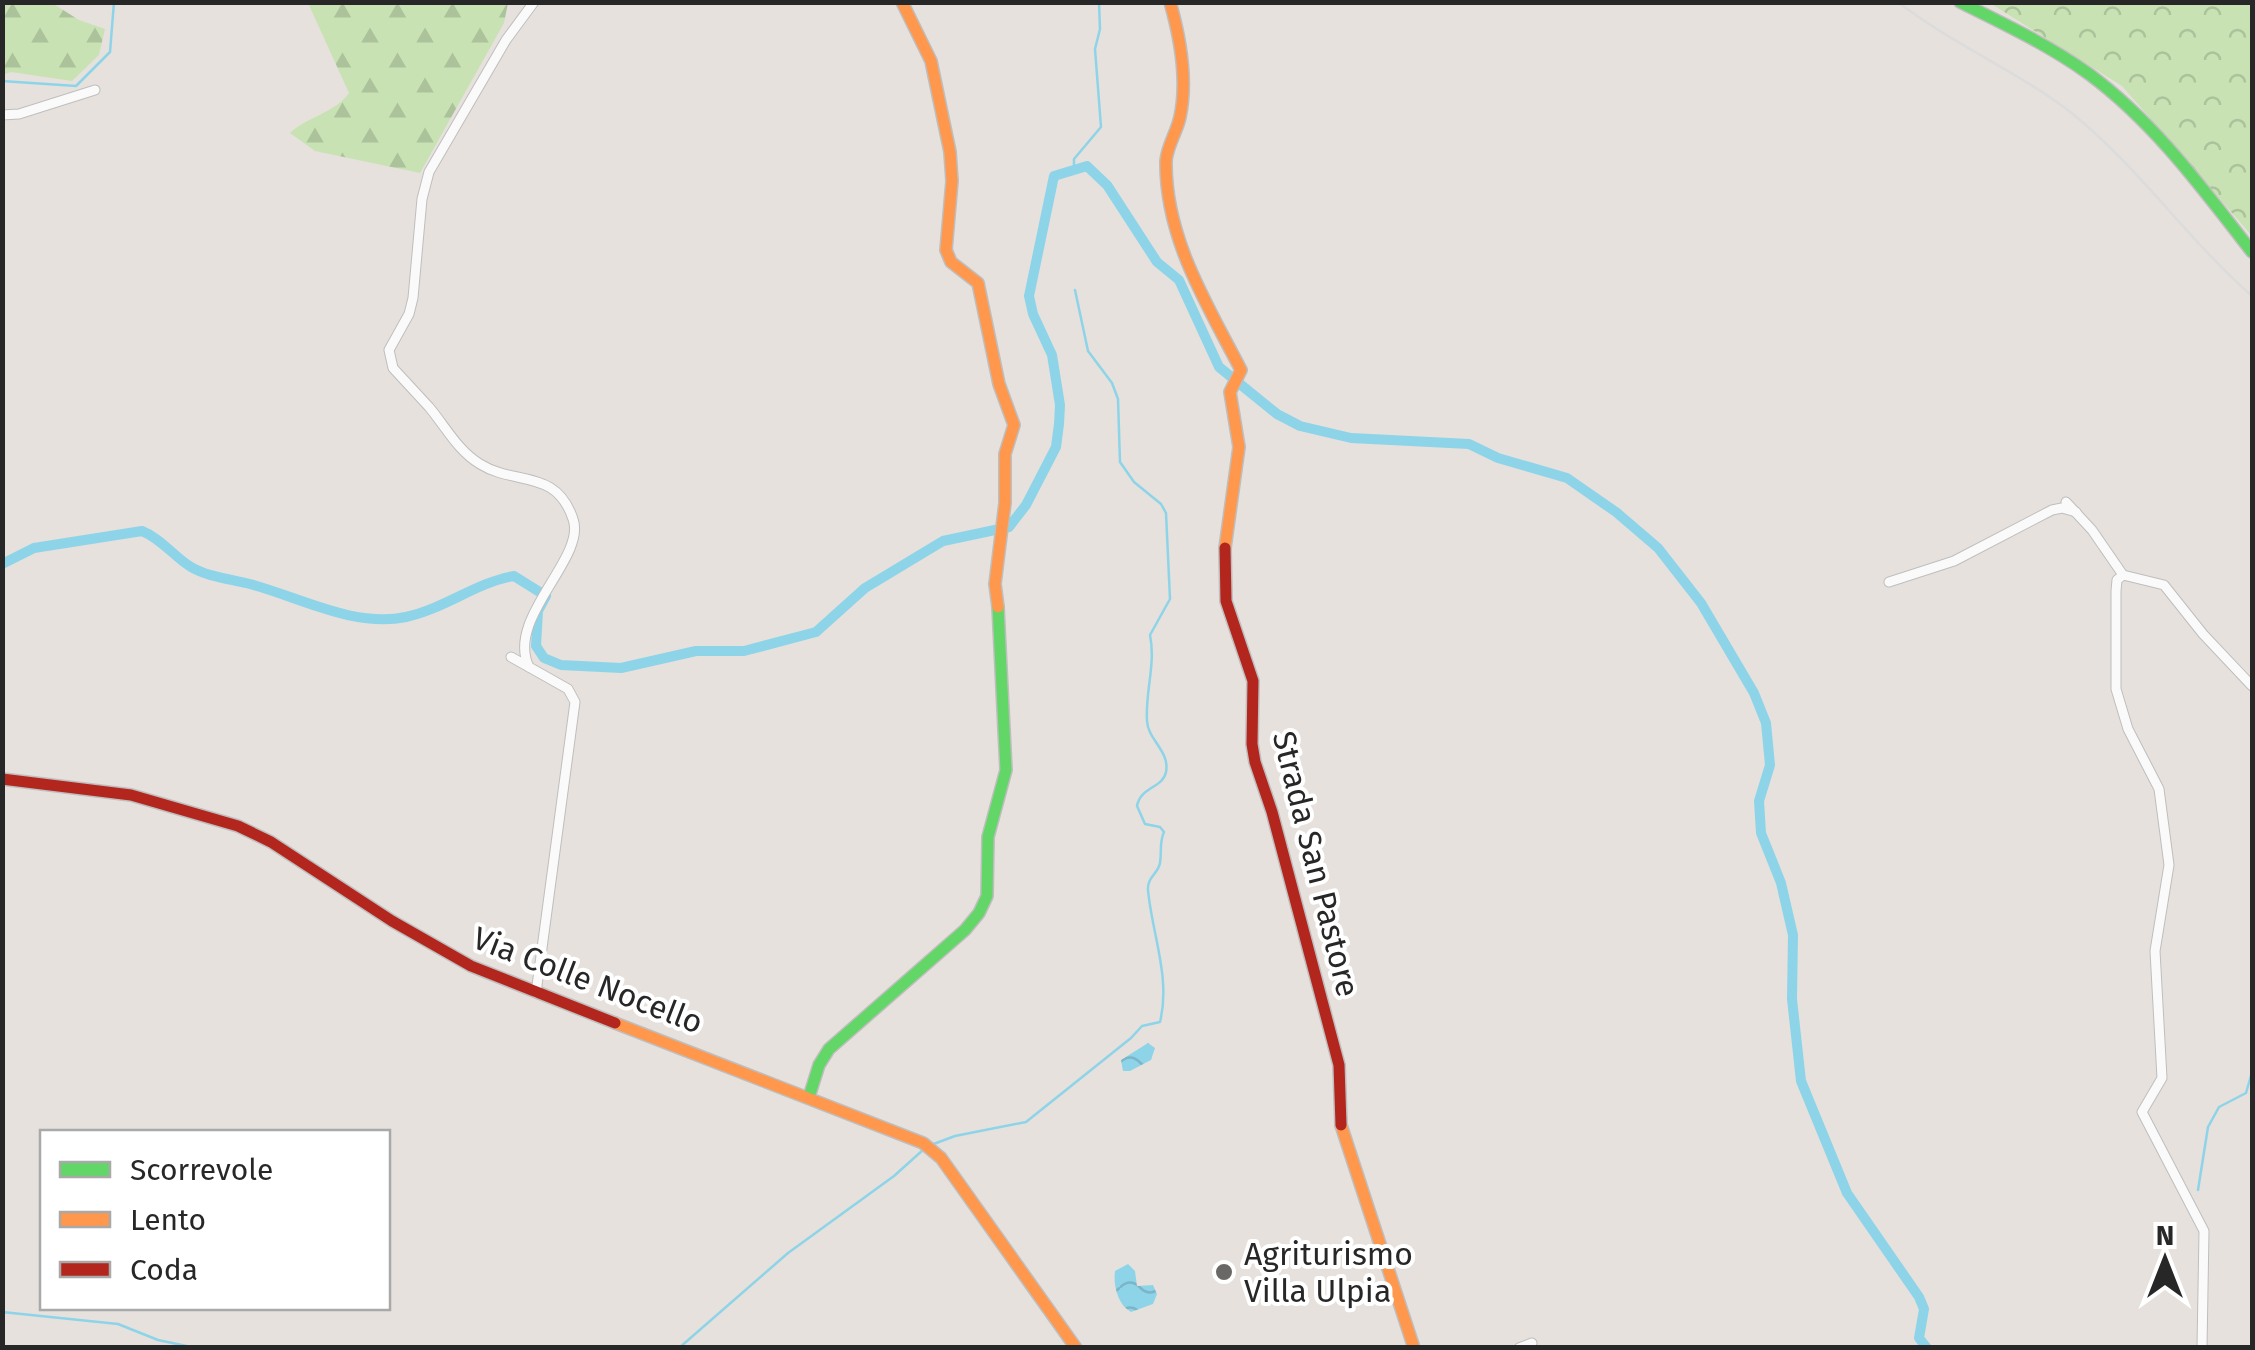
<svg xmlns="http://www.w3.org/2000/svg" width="2255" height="1350" font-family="'Fira Sans',sans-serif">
	<defs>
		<pattern id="forest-firs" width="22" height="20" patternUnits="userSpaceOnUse" patternTransform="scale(2.5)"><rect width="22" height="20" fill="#c8e2b4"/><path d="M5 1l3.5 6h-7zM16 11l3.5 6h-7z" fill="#acc29b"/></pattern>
		<pattern id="park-crowns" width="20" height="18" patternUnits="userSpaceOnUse" patternTransform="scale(2.5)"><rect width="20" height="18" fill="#c8e2b4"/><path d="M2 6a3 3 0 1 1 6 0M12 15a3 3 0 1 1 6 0" fill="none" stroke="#acc29b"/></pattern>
		<pattern id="water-waves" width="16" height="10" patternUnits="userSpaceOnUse" patternTransform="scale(2.5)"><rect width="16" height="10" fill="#8ed4e9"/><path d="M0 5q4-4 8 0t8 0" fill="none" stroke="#7ab6c8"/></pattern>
	</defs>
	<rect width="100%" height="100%" fill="#e6e1dc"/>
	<!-- forest -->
	<g fill="url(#forest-firs)">
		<path d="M3,2L52,3L79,20L105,29L99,55L72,81L11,72L3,75Z"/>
		<path d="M308,3H508L504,23L420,173L315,151L290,133C308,116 335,113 349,93Z"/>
	</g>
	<!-- park -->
	<path fill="url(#park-crowns)" d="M1990,3H2252V236L2122,86Z"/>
	<!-- water -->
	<g fill="url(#water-waves)">
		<path d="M1148,1043L1155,1048L1151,1060L1130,1071H1123L1121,1060Z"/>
		<path d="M1128,1264L1135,1271L1137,1286L1153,1285L1157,1294L1153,1304L1131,1312C1118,1305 1113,1286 1115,1271Z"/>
	</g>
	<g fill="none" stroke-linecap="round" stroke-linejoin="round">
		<!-- stream -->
		<g stroke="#8ed4e9" stroke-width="2.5">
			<path d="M2,81L76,86L110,52L114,2"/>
			<path d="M1074,169V159L1101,127L1095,49L1100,29L1099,2"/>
			<path d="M931,1145L955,1136L1026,1122L1131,1038L1142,1026L1160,1022C1171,978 1152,934 1148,890C1147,877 1158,874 1160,863C1162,851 1159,843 1164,832L1160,827L1145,824L1137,806C1140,787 1163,788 1166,772C1170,751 1148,740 1147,721C1145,692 1156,664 1150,635L1170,599L1166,513L1161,504L1134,482L1120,462L1118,399L1112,383L1088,351L1075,290"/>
			<path d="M2198,1190L2208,1127L2219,1107L2246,1093L2252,1072"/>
			<path d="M2,1312L118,1324L158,1340L196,1348"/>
			<path d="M679,1348L788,1253L894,1176L924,1149"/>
		</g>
		<!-- canal -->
		<path stroke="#8ed4e9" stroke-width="10" d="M2,564L34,548L142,531C162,539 173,556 191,567C208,577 231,579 250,584C299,597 354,628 406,617C444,609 477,582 514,576L546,596L538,611L536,646L544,658L561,665L621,668L696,651H744L816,632L865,588L943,541L1009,527L1026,505L1056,447L1059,424L1060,405L1052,355L1033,314L1029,296L1054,176L1087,166L1107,185L1157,262L1179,280L1219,367L1277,414L1300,426L1351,438L1469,444L1498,458L1567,478L1616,512L1658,548L1701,603L1754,693L1766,723L1770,765L1759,801L1761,833L1781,883L1793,935L1792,999L1801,1081L1847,1193L1919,1297L1924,1309L1919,1338L1927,1348"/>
		<!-- street casing -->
		<g stroke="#bfbebe" stroke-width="11">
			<g id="street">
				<path d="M534,2L506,40L429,172L422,199L413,298L409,314L389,350L393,368C405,381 417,394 429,407C445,426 458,451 480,464C515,486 556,468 573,519C587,558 505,618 529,667L568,689L575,702L536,993"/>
				<path d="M2,115L19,114L95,90"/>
				<path d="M2066,502L2092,530L2123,575"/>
				<path d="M2123,575L2117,580L2116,591V689L2128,729L2159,789L2169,865L2155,951L2162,1078L2142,1112L2204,1231L2202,1348"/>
				<path d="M2123,575L2164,585L2203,634L2252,686"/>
				<path d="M1889,582L1954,561L2052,510L2062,508L2076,512"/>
				<path d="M511,657L529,667"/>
				<path d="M1519,1348L1532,1343"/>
			</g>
		</g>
		<!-- fast casing -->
		<g stroke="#bfbebe" stroke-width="14">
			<g id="fast">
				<path d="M1960,2C2004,24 2049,45 2089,74C2154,122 2203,189 2252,252"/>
				<path d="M809,1097L819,1065L829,1049L965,930L979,913L987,896L988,837L1006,770L998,607"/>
			</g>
		</g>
		<!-- slow casing -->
		<g stroke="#bfbebe" stroke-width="14">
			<g id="slow">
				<path d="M902,2L931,61L950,152L952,181L946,250L951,262L978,283L999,384L1014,425L1005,454V503L995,584L998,607"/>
				<path d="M1170,2C1180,37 1188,80 1180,117C1177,132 1167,146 1166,161C1165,238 1207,304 1241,370L1230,392L1239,447L1225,548"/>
				<path d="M615,1023L923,1143L941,1158L1076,1348"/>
				<path d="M1341,1125L1414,1348"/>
			</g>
		</g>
		<!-- jam casing -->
		<g stroke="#bfbebe" stroke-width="14">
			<g id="jam">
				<path d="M1225,548L1226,601L1253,681L1252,744L1255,762L1272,812L1339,1065L1341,1125"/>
				<path d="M2,779L131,795L238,826L271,842L392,921L471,966L615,1023"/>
			</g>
		</g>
		<!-- street -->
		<use href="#street" stroke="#fbfafa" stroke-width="9"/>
		<!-- fast -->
		<use href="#fast" stroke="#63d668" stroke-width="11"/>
		<!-- slow -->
		<use href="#slow" stroke="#ff974d" stroke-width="11"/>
		<!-- jam -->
		<use href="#jam" stroke="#b3261e" stroke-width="11"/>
		<!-- rail -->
		<path stroke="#dcdcdd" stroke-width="2.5" d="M1898,2C1953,45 2020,72 2074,115C2140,169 2188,240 2252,296"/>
	</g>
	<!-- markers -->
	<circle fill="#6a6866" stroke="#fff" stroke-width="4" cx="1224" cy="1272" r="10"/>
	<g text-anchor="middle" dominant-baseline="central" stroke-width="8" stroke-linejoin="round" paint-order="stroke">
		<!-- street labels -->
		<g font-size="32" fill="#272727" stroke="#fff">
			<text transform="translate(1316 864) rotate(76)">Strada San Pastore</text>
			<text transform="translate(588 980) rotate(21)">Via Colle Nocello</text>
		</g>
		<!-- poi labels -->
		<g font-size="32" fill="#272727" stroke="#fff" text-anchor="start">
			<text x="1244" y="1254">Agriturismo<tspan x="1244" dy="37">Villa Ulpia</tspan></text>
		</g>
	</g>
	<!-- border -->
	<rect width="2255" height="1350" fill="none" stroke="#272727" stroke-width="10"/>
	<!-- legend -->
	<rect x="40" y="1130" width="350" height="180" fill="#ffffff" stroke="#a9a9a9" stroke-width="2.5"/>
	<rect x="60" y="1162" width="50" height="15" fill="#63d668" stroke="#a9a9a9" stroke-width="2.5"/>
	<text x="130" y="1180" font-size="30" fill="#272727">Scorrevole</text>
	<rect x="60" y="1212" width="50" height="15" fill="#ff974d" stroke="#a9a9a9" stroke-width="2.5"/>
	<text x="130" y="1230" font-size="30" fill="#272727">Lento</text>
	<rect x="60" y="1262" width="50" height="15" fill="#b3261e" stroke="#a9a9a9" stroke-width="2.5"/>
	<text x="130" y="1280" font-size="30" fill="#272727">Coda</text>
	<!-- north arrow -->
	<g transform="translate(2165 1260)" stroke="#ffffff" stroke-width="8" paint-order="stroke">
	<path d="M0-8L18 38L0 25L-18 38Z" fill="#272727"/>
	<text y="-15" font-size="28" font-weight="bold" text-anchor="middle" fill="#272727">N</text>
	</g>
</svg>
